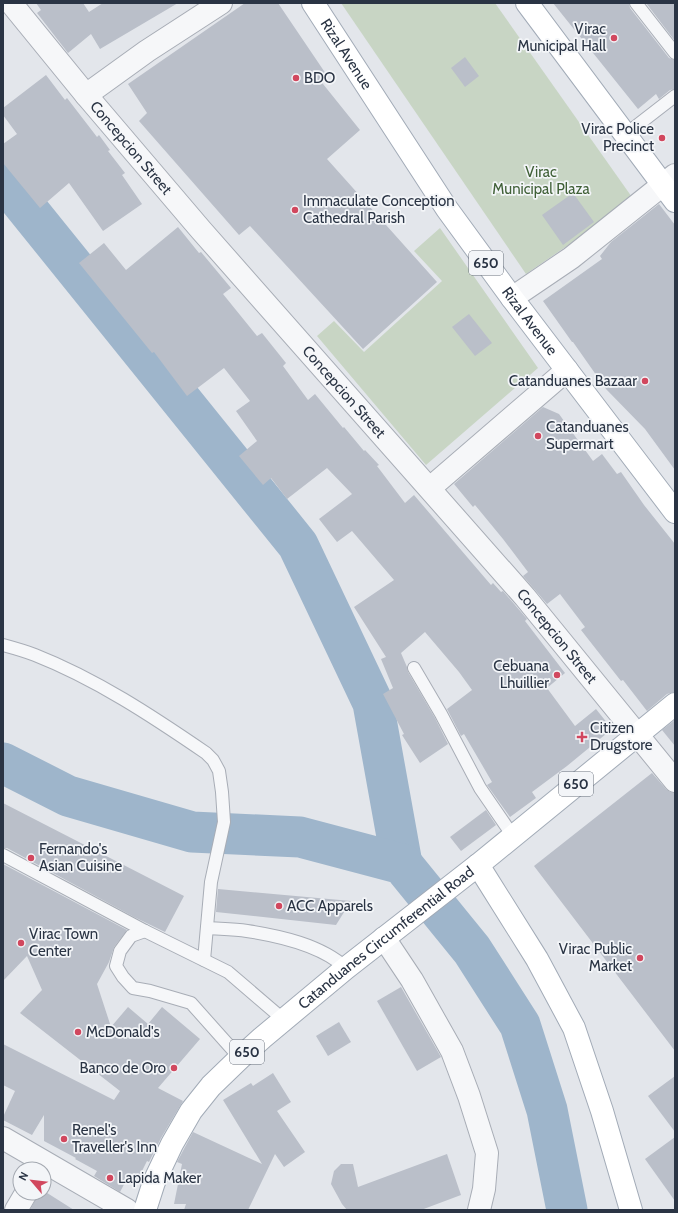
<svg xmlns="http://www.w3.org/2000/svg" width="678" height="1213" font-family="Cabin,sans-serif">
	<rect width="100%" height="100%" fill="#e3e6eb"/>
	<!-- green -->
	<g fill="#c8d5c4">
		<path d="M341,3H495L634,200L526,274Z"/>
		<path d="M440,228L538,368L426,465L317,336L334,321L364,352L442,281L414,251Z"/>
	</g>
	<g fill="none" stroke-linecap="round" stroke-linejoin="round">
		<!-- river -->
		<g stroke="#9eb5cb" stroke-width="41">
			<path d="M3,179L298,545L373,703L402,864"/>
			<path d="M3,763L68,796L192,832L300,837L402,864L472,950L520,1025L547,1110L567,1210"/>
		</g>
	</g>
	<!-- building -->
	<g fill="#babfc9">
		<path d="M36,3H83L89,12L103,3H178L100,49L91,34L68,53L37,13L41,10Z"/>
		<path d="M245,3H278L326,74L319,79L360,130L327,159L437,282L363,349L250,226L239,235L139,121L147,113L128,84Z"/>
		<path d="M553,3H629L630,8L669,58L675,60V89L670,90L659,99L656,94L638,109Z"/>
		<path d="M646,3H675V41Z"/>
		<path d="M465,57L479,76L465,87L451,68Z"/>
		<path d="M46,75L65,100L67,98L97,137L99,135L110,150L108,151L125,173L122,175L142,204L103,231L69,183L40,208L3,163V144L17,134L3,115V108Z"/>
		<path d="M573,193L594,222L563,245L542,215Z"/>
		<path d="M659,204L675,225V470L645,429L606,389L573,342H572L543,301L602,259L600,256L611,242Z"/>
		<path d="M178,227L199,253L201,252L231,288L223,294L257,336L262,333L286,363L283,366L308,400L315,394L343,428L344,427L364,451L365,450L379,465L377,466L405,503L414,495L491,585L493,583L501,592L503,591L527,619L525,621L565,673L547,688L575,726L596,709L612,729L567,766L532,792L536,798L510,817L487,785L492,782L464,734L461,736L447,709L472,690L459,672L425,632L401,653L407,667L408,672L435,718L448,744L420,763L402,735L404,734L383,694L393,688L381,659L386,657L354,607L394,580L352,531L337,542L319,519L352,494L327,468L287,499L271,478L263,485L239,456L257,441L236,411L250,401L224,368L187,396L154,352L152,353L79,263L104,243L126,270Z"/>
		<path d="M469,314L492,343L475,356L452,327Z"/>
		<path d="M543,407L559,414L593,461L602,454L617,474L621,472L644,505L675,544V692L667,694L647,711L623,680L621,681L581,630L585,627L560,594L547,604L523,576L528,572L503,539L475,505L473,507L454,484Z"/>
		<path d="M675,720V746L662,730Z"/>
		<path d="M652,773L666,789L670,792L675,793V1051L534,866Z"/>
		<path d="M3,803L184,896L165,932L134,917L7,848H3Z"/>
		<path d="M486,810L496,825L461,851L450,837Z"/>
		<path d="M3,864L127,930L114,947L109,962L97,984L111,1027L128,1007L148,1024L162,1007L200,1039L158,1088L183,1101L161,1138L149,1162L147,1161L138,1179L129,1175L120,1192L94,1176L97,1171L75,1159L76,1158L44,1141V1115L32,1135L3,1120V1117L15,1091L3,1085V1044L114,1100L120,1091L20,1013L42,990L27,956L3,981Z"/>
		<path d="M218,889L351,901L336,925L216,912Z"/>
		<path d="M401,987L441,1057L417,1071L377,1001Z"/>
		<path d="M339,1022L351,1042L328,1056L316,1036Z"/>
		<path d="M273,1073L291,1102L277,1111L305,1152L284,1167L275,1154L248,1210H184L186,1204H174L182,1164L177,1162L193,1132L262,1164L223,1100L251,1083L253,1086Z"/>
		<path d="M675,1076V1132L648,1096Z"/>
		<path d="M675,1137V1201L645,1159Z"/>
		<path d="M447,1154L461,1195L421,1210H347L342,1204L331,1184L334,1171L341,1164H353L358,1187Z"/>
		<path d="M44,1191L74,1210H30L39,1193H44Z"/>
	</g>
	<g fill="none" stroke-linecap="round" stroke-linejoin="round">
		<!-- service casing -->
		<g stroke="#a8adb6" stroke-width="14">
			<g id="service">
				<path d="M636,3L675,53"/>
				<path d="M626,134L675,96"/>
				<path d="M3,645C14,648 25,651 35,655C96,679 152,716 206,753L213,760L219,771L222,792L224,822L211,882L204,960"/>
				<path d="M414,668L441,714L480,788L513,836"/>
				<path d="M3,855L145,931L228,972L284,1020"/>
				<path d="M207,928C220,929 234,929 247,931C280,936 321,945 346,968"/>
				<path d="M145,931L131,936L120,951L116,966L123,977L133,988L150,991L191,1003L240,1058"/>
			</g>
		</g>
		<!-- minor casing -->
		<g stroke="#a8adb6" stroke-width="24">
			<g id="minor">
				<path id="s1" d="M11,3L86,95L201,230L525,597L675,781"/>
				<path d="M86,95L147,51L221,3"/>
				<path d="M512,298L571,258L675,175"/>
				<path d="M430,488L567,370"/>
				<path d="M384,938L412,980L452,1051L469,1096L487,1153L484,1189L479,1210"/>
				<path d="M3,1138L127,1210"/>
				<path d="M16,1210L26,1193"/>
			</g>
		</g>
		<!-- primary casing -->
		<g stroke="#a2abb7" stroke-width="24">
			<g id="primary">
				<path id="s2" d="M313,3L447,209L512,298L675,512"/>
				<path d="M527,3L675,201"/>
				<path d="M478,865L537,959L574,1028L602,1111L631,1210"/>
				<path id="s3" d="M145,1210L154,1182L172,1144L191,1111L211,1086L240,1058L262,1038L346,968L478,865L675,704"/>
			</g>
		</g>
		<!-- service -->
		<use href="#service" stroke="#f6f7f9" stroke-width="12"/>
		<!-- minor -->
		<use href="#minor" stroke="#f6f7f9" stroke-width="22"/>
		<!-- primary -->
		<use href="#primary" stroke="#fff" stroke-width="22"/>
	</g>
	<!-- markers -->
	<g fill="#d1475e" stroke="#f3f5f8" stroke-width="1.5">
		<circle cx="614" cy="38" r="4"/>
		<circle cx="296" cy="78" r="4"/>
		<circle cx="662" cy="138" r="4"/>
		<circle cx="295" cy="210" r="4"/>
		<circle cx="645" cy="381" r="4"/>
		<circle cx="538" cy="436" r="4"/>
		<circle cx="557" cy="675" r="4"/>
		<path d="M580 731h4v4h4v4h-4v4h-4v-4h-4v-4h4z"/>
		<circle cx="31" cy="858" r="4"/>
		<circle cx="279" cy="906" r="4"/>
		<circle cx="21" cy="943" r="4"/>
		<circle cx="640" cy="958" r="4"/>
		<circle cx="78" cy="1032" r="4"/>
		<circle cx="174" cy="1068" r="4"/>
		<circle cx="64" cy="1139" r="4"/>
		<circle cx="110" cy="1178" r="4"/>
	</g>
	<g text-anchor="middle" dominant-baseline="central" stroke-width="3.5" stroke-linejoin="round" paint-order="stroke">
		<!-- shield labels -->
		<g fill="#f3f5f8" stroke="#666e7a" stroke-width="1">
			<rect x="469" y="251" width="34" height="24" rx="3"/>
			<rect x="559" y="772" width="34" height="24" rx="3"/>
			<rect x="230" y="1040" width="34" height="24" rx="3"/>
		</g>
		<g font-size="14" font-weight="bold" fill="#2a3444">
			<text x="486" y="263">650</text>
			<text x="576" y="784">650</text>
			<text x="247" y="1052">650</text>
		</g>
		<!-- poi labels -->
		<g font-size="15" fill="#2a3444" stroke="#f3f5f8" text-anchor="start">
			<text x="606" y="29" text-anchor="end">Virac<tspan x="606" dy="17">Municipal Hall</tspan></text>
			<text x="304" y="78">BDO</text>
			<text x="654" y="129" text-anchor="end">Virac Police<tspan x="654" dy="17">Precinct</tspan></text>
			<text x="303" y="201">Immaculate Conception<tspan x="303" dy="17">Cathedral Parish</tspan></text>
			<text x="637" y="381" text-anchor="end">Catanduanes Bazaar</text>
			<text x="546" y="427">Catanduanes<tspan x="546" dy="17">Supermart</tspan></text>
			<text x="549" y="666" text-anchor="end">Cebuana<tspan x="549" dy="17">Lhuillier</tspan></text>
			<text x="590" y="728">Citizen<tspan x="590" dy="17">Drugstore</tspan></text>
			<text x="39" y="849">Fernando's<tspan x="39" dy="17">Asian Cuisine</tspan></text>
			<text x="287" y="906">ACC Apparels</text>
			<text x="29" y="934">Virac Town<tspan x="29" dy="17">Center</tspan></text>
			<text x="632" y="949" text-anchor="end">Virac Public<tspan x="632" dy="17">Market</tspan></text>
			<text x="86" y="1032">McDonald's</text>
			<text x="166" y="1068" text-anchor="end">Banco de Oro</text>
			<text x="72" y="1130">Renel's<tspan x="72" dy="17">Traveller's Inn</tspan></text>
			<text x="118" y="1178">Lapida Maker</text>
		</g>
		<!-- street labels -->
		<g font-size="15" fill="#2a3444" stroke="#f3f5f8">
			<text stroke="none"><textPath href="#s2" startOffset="61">Rizal Avenue</textPath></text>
			<text stroke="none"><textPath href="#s1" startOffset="188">Concepcion Street</textPath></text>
			<text stroke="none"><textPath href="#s2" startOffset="385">Rizal Avenue</textPath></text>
			<text stroke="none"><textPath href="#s1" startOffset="512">Concepcion Street</textPath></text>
			<text stroke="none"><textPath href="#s1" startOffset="836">Concepcion Street</textPath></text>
			<text stroke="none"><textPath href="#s3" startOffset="371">Catanduanes Circumferential Road</textPath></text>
		</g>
		<!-- park labels -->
		<g font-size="15" fill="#406037" stroke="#f3f5f8">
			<text x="541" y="172">Virac<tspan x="541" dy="17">Municipal Plaza</tspan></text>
		</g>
	</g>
	<!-- border -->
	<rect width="678" height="1213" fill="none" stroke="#2a3444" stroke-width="8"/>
	<!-- north arrow -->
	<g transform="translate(32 1181) rotate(298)"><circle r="19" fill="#f3f5f8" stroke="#a3a8b0"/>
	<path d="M0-3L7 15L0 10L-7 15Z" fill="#d1475e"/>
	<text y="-6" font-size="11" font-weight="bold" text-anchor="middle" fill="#2a3444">N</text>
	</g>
</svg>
